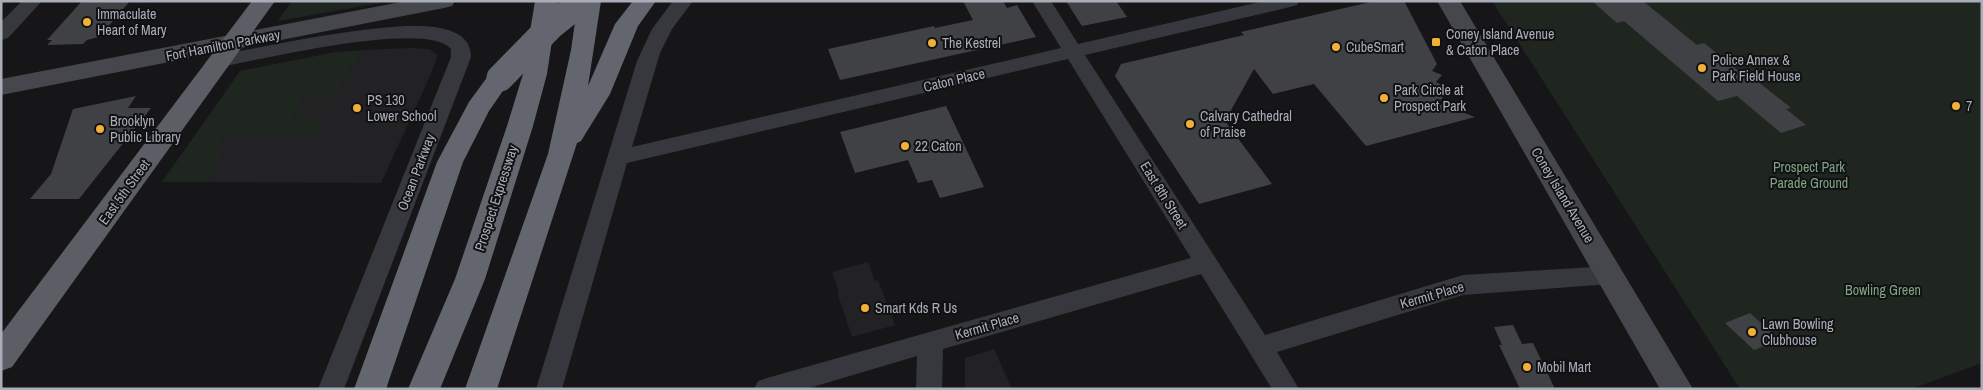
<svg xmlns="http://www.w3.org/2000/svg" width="1983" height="390" font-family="'Archivo Narrow',sans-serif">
	<rect width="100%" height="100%" fill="#161618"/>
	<!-- built -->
	<g fill="#222225">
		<path d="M411,48L429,49L438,55L431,74L381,183L205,182L225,154H213L226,135H311L292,117L304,98H333L363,50Z"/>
		<path d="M868,262L875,281L878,280L895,325L852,337L837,292L839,291L832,272Z"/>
		<path d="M994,349L1012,389H965V358Z"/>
	</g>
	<!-- green -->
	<g fill="#1e261f">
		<path d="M292,1H380V3L278,21Z"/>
		<path d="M1492,1H1982V363L1911,389H1740Z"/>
		<path d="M363,50L333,98H304L292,117H322L311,135H226L213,154H225L205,182H162L240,71L336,52Z"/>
	</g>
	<!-- building -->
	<g fill="#404145">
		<path d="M82,1H130L99,37L87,40L83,44L47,45L52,40H47Z"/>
		<path d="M963,1H1003L1007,8L1017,5L1036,37L840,80L828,49L934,26L935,28L973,20Z"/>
		<path d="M1066,1H1116L1127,17L1082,26Z"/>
		<path d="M1375,1H1404L1437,64L1432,71L1442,75L1436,82L1450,89L1438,103L1475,117L1366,146L1314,84L1273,94L1254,69L1225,121L1272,184L1199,204L1115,76L1121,64L1244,35L1241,32Z"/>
		<path d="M1592,1H1643L1697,45L1704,43L1751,81L1756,80L1791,108L1786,109L1806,125L1781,133L1737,96L1718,101L1624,21L1617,23Z"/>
		<path d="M136,96L128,108H151L79,199H30L51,174L73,109Z"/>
		<path d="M946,106L984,187L940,198L932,180L918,183L908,160L855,173L840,132Z"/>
		<path d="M1750,313L1780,340L1754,350L1725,323Z"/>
		<path d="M1513,325L1522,344L1533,343L1555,389H1520L1499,345H1502L1494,327Z"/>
	</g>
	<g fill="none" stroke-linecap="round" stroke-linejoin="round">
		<!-- minor -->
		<g fill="#37383d" fill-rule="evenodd">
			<path d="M22,1H42L8,38L1,40V22Z"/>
			<path d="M673,1H693L672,29L660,53L632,147L1061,48L1032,1H1051L1078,44L1264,1H1299L1297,5L1290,7L1085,55L1265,335L1463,275L1610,266L1618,268L1622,275L1618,282L1610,284L1463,295L1277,352L1299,389H1272L1201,274L943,349L942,389H916L917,356L806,389H754L758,381L767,378L1191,258L1068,59L627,163L562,389H536L637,61L652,29Z"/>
			<path d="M405,26C428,26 471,25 471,57L344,389H318L451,57V49C427,19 259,60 220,67L213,66L210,61L213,56L220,55C282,43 342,30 405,26Z"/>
		</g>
		<!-- secondary -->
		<g fill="#45474d" fill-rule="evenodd">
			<path d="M406,1H455L452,6L444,8L1,95V79Z"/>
			<path d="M1437,1H1460L1693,389H1660Z"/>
		</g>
		<!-- trunk -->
		<path fill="#5b5e65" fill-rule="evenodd" d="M252,1H275L12,367L1,371V334Z"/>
		<!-- motorway -->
		<g fill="#63666e" fill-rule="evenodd">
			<path d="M535,1H558L547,74L533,126L485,279L440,389H408L455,279L507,126L523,74Z"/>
			<path d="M578,1H601L588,86L615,24L633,1H656L638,26L610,94L581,141L577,143L497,389H465L548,154L571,50Z"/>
			<path d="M500,70L509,72L512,78L489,111L463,162L386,389H354L437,162L469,102L491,72Z"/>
		</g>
		<!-- motorway-bridge -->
		<path stroke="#63666e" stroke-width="27" d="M500,78L551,26L582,1"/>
	</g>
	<!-- markers -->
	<g fill="#f2b134" stroke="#111113" stroke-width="2">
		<circle cx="87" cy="22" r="5"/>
		<rect x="1431" y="37" width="10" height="10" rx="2.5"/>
		<circle cx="932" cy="43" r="5"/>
		<circle cx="1336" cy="47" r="5"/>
		<circle cx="1702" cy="68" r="5"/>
		<circle cx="1384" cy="98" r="5"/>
		<circle cx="1956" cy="106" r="5"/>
		<circle cx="357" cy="108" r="5"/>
		<circle cx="1190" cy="124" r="5"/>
		<circle cx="100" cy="129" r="5"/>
		<circle cx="905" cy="146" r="5"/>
		<circle cx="865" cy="308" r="5"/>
		<circle cx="1752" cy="332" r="5"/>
		<circle cx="1527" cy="367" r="5"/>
	</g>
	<g text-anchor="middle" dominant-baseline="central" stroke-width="4" stroke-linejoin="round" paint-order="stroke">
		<!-- poi labels -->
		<g font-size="14" fill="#a8adb8" stroke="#111113" text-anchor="start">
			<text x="97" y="14">Immaculate<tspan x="97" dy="16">Heart of Mary</tspan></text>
			<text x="1446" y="34">Coney Island Avenue<tspan x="1446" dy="16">&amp; Caton Place</tspan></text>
			<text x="942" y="43">The Kestrel</text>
			<text x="1346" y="47">CubeSmart</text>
			<text x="1712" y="60">Police Annex &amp;<tspan x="1712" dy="16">Park Field House</tspan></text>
			<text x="1394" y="90">Park Circle at<tspan x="1394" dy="16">Prospect Park</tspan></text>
			<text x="367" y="100">PS 130<tspan x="367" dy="16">Lower School</tspan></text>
			<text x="1966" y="106">7</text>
			<text x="1200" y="116">Calvary Cathedral<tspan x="1200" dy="16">of Praise</tspan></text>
			<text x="110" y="121">Brooklyn<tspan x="110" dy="16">Public Library</tspan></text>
			<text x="915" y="146">22 Caton</text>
			<text x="875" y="308">Smart Kds R Us</text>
			<text x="1762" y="324">Lawn Bowling<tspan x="1762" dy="16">Clubhouse</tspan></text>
			<text x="1537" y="367">Mobil Mart</text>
		</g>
		<!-- street labels -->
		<g font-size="14" fill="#a8adb8" stroke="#111113">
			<text transform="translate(223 45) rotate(-11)">Fort Hamilton Parkway</text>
			<text transform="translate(954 80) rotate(-13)">Caton Place</text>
			<text transform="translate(416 172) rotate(-69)">Ocean Parkway</text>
			<text transform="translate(124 192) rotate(-54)">East 5th Street</text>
			<text transform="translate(1164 195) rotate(58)">East 8th Street</text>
			<text transform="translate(1563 195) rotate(59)">Coney Island Avenue</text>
			<text transform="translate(496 198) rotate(-72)">Prospect Expressway</text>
			<text transform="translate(1432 295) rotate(-16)">Kermit Place</text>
			<text transform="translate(987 326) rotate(-16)">Kermit Place</text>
		</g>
		<!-- park labels -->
		<g font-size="14" fill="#7fa381" stroke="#111113">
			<text x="1809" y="167">Prospect Park<tspan x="1809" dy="16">Parade Ground</tspan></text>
			<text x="1883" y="290">Bowling Green</text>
		</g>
	</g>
	<!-- border -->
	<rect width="1983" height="390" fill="none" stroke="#a8adb8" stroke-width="5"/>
</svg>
